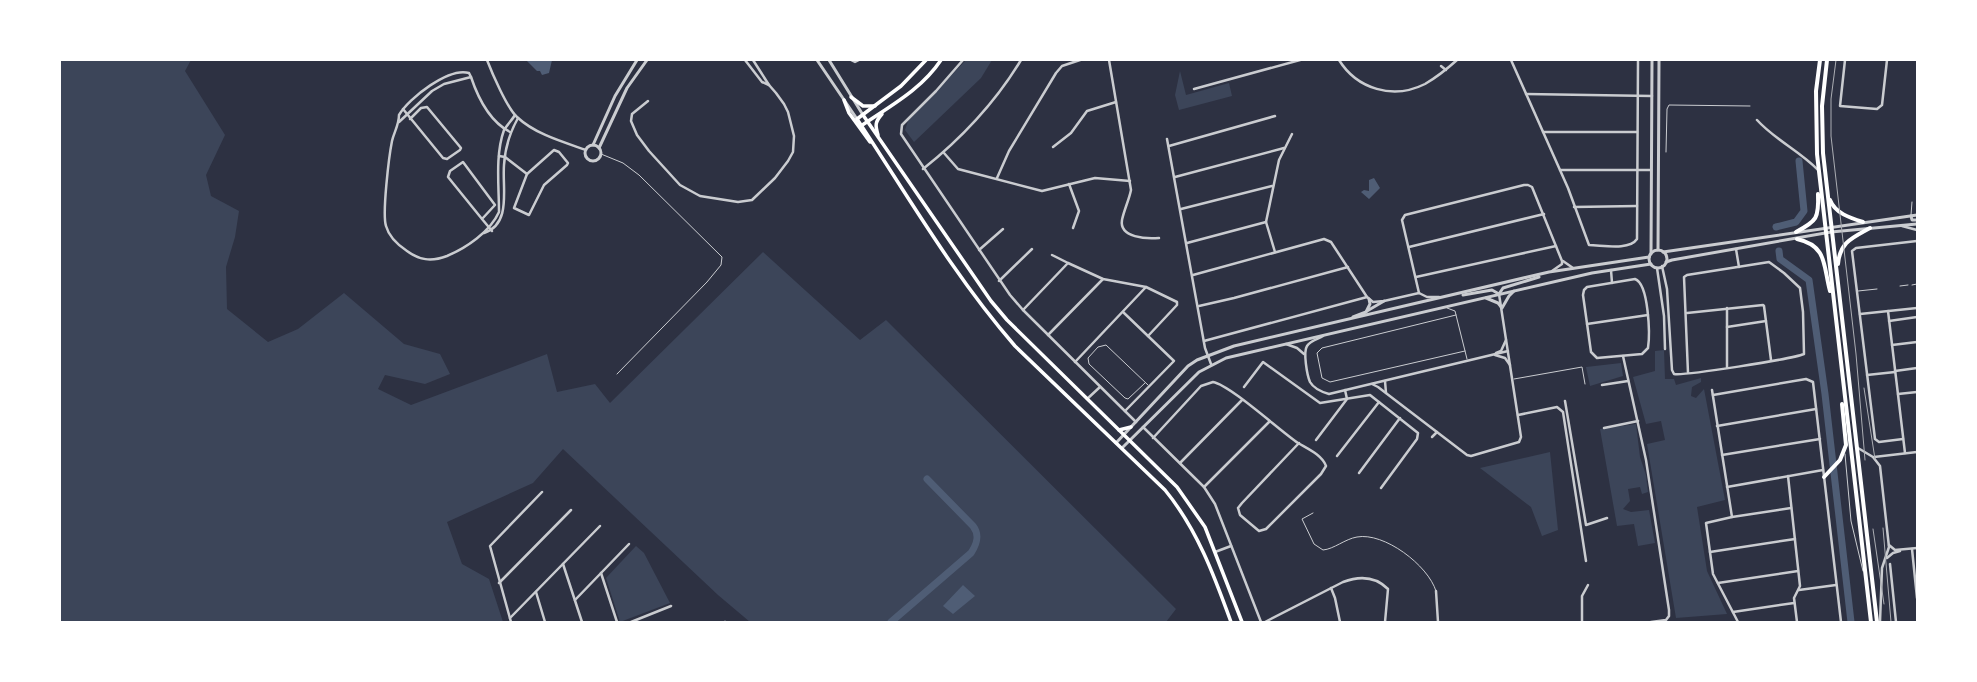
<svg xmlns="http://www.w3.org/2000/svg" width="1977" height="682" font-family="'DM Sans',sans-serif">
	<rect width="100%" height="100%" fill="#2d3142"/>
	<!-- green -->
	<g fill="#3c4559">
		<path d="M60,60H191L185,71L225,135L206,175L211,196L239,211L235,237L226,267L227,309L268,342L298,329L344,293L404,344L440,354L450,374L425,384L385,375L378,389L411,405L547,354L557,392L595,384L610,403L763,252L860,340L886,320L1176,609L1166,622H750L718,595L563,449L533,483L447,522L462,564L489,579L503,622H60Z"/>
		<path d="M966,60H992L981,78L914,142L905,130L908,121Z"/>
		<path d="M1180,71L1186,95L1229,83L1232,96L1179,110L1175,95Z"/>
		<path d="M1664,350L1665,379H1674L1676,385L1701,378V382L1692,387L1691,396L1696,398L1704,389L1725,500L1697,507L1707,571L1727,614L1676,618L1647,444L1665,440L1661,421L1646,424L1633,377L1655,371V351Z"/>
		<path d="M1621,363L1623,376L1590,386L1586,367Z"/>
		<path d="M1636,424L1640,457L1646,475L1648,492L1642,494L1640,487L1628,489L1630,501L1623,509L1631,512L1649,510L1655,543L1638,546L1634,524L1617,526L1600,429Z"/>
		<path d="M1550,452L1558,530L1542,536L1531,507L1480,468Z"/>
		<path d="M636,546L644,553L670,603L620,622L606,578Z"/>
	</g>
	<!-- water -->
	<g fill="#4f5d75">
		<path d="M526,60H552L549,73L542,75L540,71H537Z"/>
		<path d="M1374,178L1380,188L1369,199L1361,192L1364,190L1369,191V180Z"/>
		<path d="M963,585L975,596L953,614L943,606Z"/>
	</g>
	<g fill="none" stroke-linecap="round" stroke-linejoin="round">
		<!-- river -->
		<g stroke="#4f5d75" stroke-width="7">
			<path d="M1776,227L1796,222L1804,211L1799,161"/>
			<path d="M1779,251L1780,259L1809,280L1825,394L1851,622"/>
			<path d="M891,622L971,553C977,544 980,535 973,526L927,479"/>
		</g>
		<!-- service -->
		<g stroke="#caccd0" stroke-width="1">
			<path d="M1666,152L1667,109L1669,105L1750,106"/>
			<path d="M601,154L623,163L639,175L722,257L721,265L707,282L617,374"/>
			<path d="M1911,215L1912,202"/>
			<path d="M1912,285L1917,284"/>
			<path d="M1900,286L1908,285"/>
			<path d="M1858,291L1877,289"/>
			<path d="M1447,308L1455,311L1467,359"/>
			<path d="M1456,315L1322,348L1317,353L1322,378L1330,382L1465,351"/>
			<path d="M1514,379L1582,367L1585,384"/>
			<path d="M1145,383L1128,399L1125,398L1089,364L1088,358L1098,347L1106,345L1148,385"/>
			<path d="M1845,454L1851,521L1863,571"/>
			<path d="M1313,513L1302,519L1314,544L1323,550C1334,549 1345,539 1357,537C1384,532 1428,565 1436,591"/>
			<path d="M725,621V622"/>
		</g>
		<!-- minor -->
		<g stroke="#caccd0" stroke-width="2.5">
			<path d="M487,60C492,73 507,108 517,117C535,134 563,142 586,150"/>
			<path d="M753,60L769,85"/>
			<path d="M851,60L855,62L859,60"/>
			<path d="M963,60L936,91L902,125L901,134L1010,295L1023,310L1136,422"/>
			<path d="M1109,60L1131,190C1129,200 1124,210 1122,220C1119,238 1147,239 1159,238"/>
			<path d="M1339,60C1357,89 1393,100 1425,84C1437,77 1447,69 1457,60"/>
			<path d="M1511,60L1568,188L1589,245C1602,245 1629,251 1637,239L1638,60"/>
			<path d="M1845,60L1840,106L1877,109L1882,105L1887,60"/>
			<path d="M1441,66L1446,70"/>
			<path d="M471,77C478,98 489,121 510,132"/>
			<path d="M1194,89L1300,60"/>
			<path d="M1526,94L1652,96"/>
			<path d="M648,101L632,114L631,121L637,135L649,151L680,185L700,196L738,202L752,200L775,178L788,161L793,152L794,136L788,112L784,104L776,93L769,85L762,82L745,60"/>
			<path d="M403,109L443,158L447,159L460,150L461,148L427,107L421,108L410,119"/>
			<path d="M1757,120C1775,140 1800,151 1818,170"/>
			<path d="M399,122L432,91L444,84L471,77L469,73C449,67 409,98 399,115C399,125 394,132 392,141C389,156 382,214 386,226C389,237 398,245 407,251C419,260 431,262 447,256C466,248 490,232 499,212C499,186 495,155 504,130C507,125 512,120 515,115"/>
			<path d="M1543,132H1637"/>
			<path d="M1167,139L1205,348L1211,364"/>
			<path d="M1169,146L1275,116"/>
			<path d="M1053,147L1071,133L1087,111L1116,102"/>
			<path d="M554,150L559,152L568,163L567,165L544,185L529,215L514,208L527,174Z"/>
			<path d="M944,153L958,169L1042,191L1095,178L1130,181"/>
			<path d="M499,156L505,157L527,174"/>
			<path d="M923,169C962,138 995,103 1021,60"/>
			<path d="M1560,170H1651"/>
			<path d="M1175,177L1284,148"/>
			<path d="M997,178L1009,151L1056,73L1062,66L1080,60"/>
			<path d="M1069,184L1079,211L1073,228"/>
			<path d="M1574,207L1637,206"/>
			<path d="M1181,209L1272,186"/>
			<path d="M482,219L495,205L463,162L450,171L448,177L482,219L492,231"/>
			<path d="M1902,226L1917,230"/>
			<path d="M484,233C512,224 502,188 504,165C505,147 509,134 518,118"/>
			<path d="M1187,243L1266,222"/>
			<path d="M1409,247L1544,214"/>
			<path d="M1736,249L1739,267"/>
			<path d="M979,250L1003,229"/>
			<path d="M1275,252L1266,222L1279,160L1292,134"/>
			<path d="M1052,255L1068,263"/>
			<path d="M1563,261L1573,268"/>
			<path d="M1662,266L1667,289L1672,370L1674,374C1684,376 1792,359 1804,354L1803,312L1800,288L1784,273L1769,262L1687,275L1684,277L1688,373"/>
			<path d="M1657,268L1664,316L1665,349"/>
			<path d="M1611,270L1612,283"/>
			<path d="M1193,275L1324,239L1331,242L1367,297L1373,302L1384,301L1419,293L1427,297H1439"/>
			<path d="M1416,277L1556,246"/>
			<path d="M1635,279C1649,284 1650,335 1648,348L1642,354L1597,358L1591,352L1583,295L1584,290L1587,287Z"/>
			<path d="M999,281L1032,249"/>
			<path d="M1419,293L1402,220L1405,215L1524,185H1528L1532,187L1562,261V264L1552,271"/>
			<path d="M1199,306L1234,298L1348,267"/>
			<path d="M1727,308V367"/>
			<path d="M1023,310L1068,263L1103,279L1146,287L1177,302V305L1148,336"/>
			<path d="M1888,311L1905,453"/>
			<path d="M1123,312L1174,361L1125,411"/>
			<path d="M1687,313L1763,305L1764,306L1771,360"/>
			<path d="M1860,314L1917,308"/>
			<path d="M1889,321L1917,317"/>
			<path d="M1587,324L1648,315"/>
			<path d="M1727,327L1766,321"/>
			<path d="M1048,335L1103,279"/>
			<path d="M1323,336C1318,339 1310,341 1307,346C1303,352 1307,375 1310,382C1314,389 1322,392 1329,394L1508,351"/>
			<path d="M1204,341L1367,297"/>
			<path d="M1286,344L1297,348L1304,354"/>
			<path d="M1892,345L1917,342"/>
			<path d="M1496,353L1501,351L1506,340"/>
			<path d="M1495,355L1505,358L1510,365"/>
			<path d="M1623,356L1646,460L1669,610V616L1666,620L1651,622"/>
			<path d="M1075,362L1146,287"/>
			<path d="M1895,371L1917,368"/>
			<path d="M1867,375L1895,372"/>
			<path d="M1385,381L1386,393"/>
			<path d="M1372,384L1378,387L1467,455L1471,456L1519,442L1521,437L1499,294"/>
			<path d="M1602,385L1628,381"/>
			<path d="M1244,387L1263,362L1320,403L1370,395L1418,433L1417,439L1381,488"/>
			<path d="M1712,390L1732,517"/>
			<path d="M1898,394L1917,392"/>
			<path d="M1713,395L1806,379L1813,382L1841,622"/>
			<path d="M1087,399L1100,387"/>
			<path d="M1565,401L1586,525L1607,518"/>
			<path d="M1518,415L1557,407L1563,412L1586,561"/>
			<path d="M1717,426L1816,409"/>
			<path d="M1143,427L1204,487L1215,504L1261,622"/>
			<path d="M1604,428L1638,421"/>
			<path d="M1432,437L1437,432"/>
			<path d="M1153,438L1201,386L1213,382C1230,385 1280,431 1298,443C1308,449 1322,455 1326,466L1321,474L1266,529L1259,531L1240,515L1238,508L1242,503L1299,443"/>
			<path d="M1903,439L1879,442L1875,439L1852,251L1856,248L1917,241"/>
			<path d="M1316,440L1347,399L1345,390"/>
			<path d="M1858,448L1873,457L1880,466L1889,547L1882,568L1880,622"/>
			<path d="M1722,455L1820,439"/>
			<path d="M1337,456L1379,402"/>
			<path d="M1874,457L1917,452"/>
			<path d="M1180,463L1242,400"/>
			<path d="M1359,473L1400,418"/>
			<path d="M1788,476L1800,586L1794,598L1797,622"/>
			<path d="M1204,487L1269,422"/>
			<path d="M1727,487L1823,470"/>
			<path d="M1889,545L1895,550L1917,548"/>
			<path d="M1912,549L1917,598"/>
			<path d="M1215,552L1231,546"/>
			<path d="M1710,552L1795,539"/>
			<path d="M1887,558L1893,553L1900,551"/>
			<path d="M563,564L582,622"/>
			<path d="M1890,564L1896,622"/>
			<path d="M601,573L617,622"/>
			<path d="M499,583L571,510"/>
			<path d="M1718,583L1798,571"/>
			<path d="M1331,588L1335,598L1340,622"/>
			<path d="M1799,590L1836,585"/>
			<path d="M1436,591L1438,622"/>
			<path d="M536,592L545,622"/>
			<path d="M575,600L629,544"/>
			<path d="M1733,612L1794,603"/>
			<path d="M510,618L600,526"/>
			<path d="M511,622L490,546L542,492"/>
			<path d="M631,622L671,606"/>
			<path d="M1265,622L1343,582C1359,576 1375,576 1388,589L1385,622"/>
			<path d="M1582,622V596L1588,585"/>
			<path d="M1738,622L1713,574L1706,523L1732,517L1791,508"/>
		</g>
		<!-- tertiary -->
		<g stroke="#caccd0" stroke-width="3">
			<path d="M817,60L857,119"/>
			<path d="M829,60L863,115"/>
			<path d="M593,145L615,96L637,60"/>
			<circle cx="593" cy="153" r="8"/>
			<path d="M599,148L627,88L647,60"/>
			<path d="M1911,216L1912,220H1917"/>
			<path d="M1658,250L1659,60"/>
			<circle cx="1658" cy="259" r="9"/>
			<path d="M1663,252L1917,215"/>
			<path d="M1651,254L1652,60"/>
			<path d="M1666,262L1672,260L1831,232L1917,224"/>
			<path d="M1499,294L1503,288L1539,277"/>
			<path d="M1463,295L1492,290L1499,294"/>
			<path d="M1486,298L1498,303L1502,308L1509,296L1514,291"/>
			<path d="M1367,311L1384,301"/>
			<path d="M1353,317L1366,312L1370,304L1369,299"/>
			<path d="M1116,443L1188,366L1197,360L1234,346L1549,272L1649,257"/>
			<path d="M1122,448L1199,372L1226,358L1592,273L1651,264"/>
		</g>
		<!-- secondary -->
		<g stroke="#fff" stroke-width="3.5">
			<path d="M926,60L901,86L857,119C908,196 954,276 1015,346L1165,490C1197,529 1214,575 1231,622"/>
			<path d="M851,97L863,106H875"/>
			<path d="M844,100L849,113L870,142"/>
			<path d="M863,115L991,301L1007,320L1177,487L1205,527L1242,622"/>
			<path d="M861,126C890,106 921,90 941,60"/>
			<path d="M878,135C875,125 875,122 882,114"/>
			<path d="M1119,430L1131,427"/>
		</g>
		<!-- primary -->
		<g stroke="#fff" stroke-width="4">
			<path d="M1820,60L1816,91L1817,154L1871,622"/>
			<path d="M1827,60L1822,106L1823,153L1877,622"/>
			<path d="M1830,200C1835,213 1850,218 1863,222"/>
			<path d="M1796,232C1817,221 1819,218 1818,194"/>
			<path d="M1797,239C1828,246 1823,266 1830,291"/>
			<path d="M1838,264C1840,242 1852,238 1870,228"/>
			<path d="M1824,477L1840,460L1846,445L1842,404"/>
		</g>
		<!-- rail -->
		<g stroke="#abadb3" stroke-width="1">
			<path d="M1836,60L1831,99V136L1856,354L1865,460"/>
			<path d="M1864,388L1875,459"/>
			<path d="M1883,528L1891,622"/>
			<path d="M1873,529L1884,604"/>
		</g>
	</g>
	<!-- border -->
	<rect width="1977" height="682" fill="none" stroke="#ffffff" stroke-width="122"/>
</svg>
